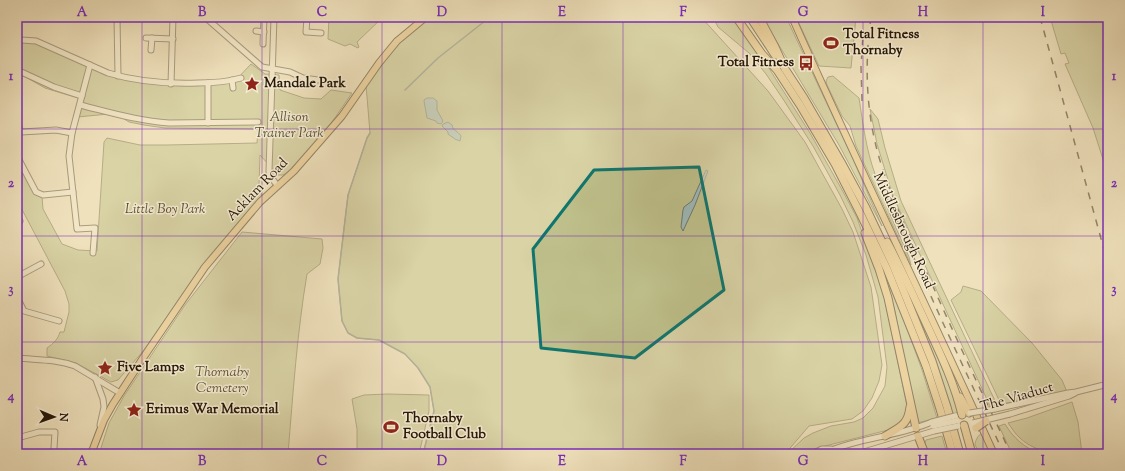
<svg xmlns="http://www.w3.org/2000/svg" width="1125" height="471" font-family="'Sorts Mill Goudy',serif">
	<rect width="100%" height="100%" fill="#efe1bc"/>
	<filter id="stains"><feTurbulence type="fractalNoise" baseFrequency=".005" numOctaves="4"/><feColorMatrix values="0 0 0 0 .2 0 0 0 0 .09 0 0 0 0 .02 0 0 0 .5 -.17"/></filter>
	<radialGradient id="worn" r=".72"><stop offset=".6" stop-color="#630" stop-opacity="0"/><stop offset="1" stop-color="#630" stop-opacity=".3"/></radialGradient>
	<!-- green -->
	<g fill="#bfc18c" stroke="#726c49">
		<path d="M329,17H383L357,42L359,47L358,48L350,44L345,46L328,39Z"/>
		<path d="M431,17H701L768,91L805,142L842,209L853,232L871,287L882,365L879,381L872,398L863,411L852,419L809,426L785,454H423L434,411L430,387L418,368L405,354L379,340L357,338L348,333L342,321L338,279L348,195L367,138L370,133L366,85L379,66L399,42Z"/>
		<path d="M713,17H733L765,62L810,133L841,188L857,218L883,291L907,406L905,420L892,429L825,446L807,454H787L804,438L813,433L831,426L854,422L863,418L873,408L885,386L887,367L878,297L866,255L853,222L840,195L813,146L783,99L766,74L749,53L718,27Z"/>
		<path d="M762,17H786L852,157L882,226L839,145Z"/>
		<path d="M796,17H856L851,68L819,66Z"/>
		<path d="M1050,17H1108V175L1093,128L1065,64L1069,63L1065,53L1061,54Z"/>
		<path d="M17,31L18,37L35,41L118,76L171,84L235,81L251,64L265,74L279,75L280,90L304,98L321,99L331,90L352,93L323,135L287,173L283,175H278L260,155L259,185L263,199L211,256L144,350L118,380L111,382L76,363L47,356V348C54,343 58,339 60,332H64L69,312V304L65,291L17,200V156L36,192L42,197L43,209L62,244L78,250L97,251L104,142L107,138L140,145H167L257,143L258,129L165,128L144,125L129,122L121,117L109,114L77,117L81,99L45,88L24,76L17,74Z"/>
		<path d="M833,76L859,98C863,124 866,149 875,174C884,203 897,230 909,257L911,265L856,146L850,126L842,116L827,85L826,81L828,77Z"/>
		<path d="M870,109L878,119L885,148L901,201L997,405L990,406L893,196L877,144Z"/>
		<path d="M242,232L322,239L323,248L320,264L307,274C297,333 293,394 288,454H99L109,423L124,396L185,305Z"/>
		<path d="M882,266L900,309L922,370L937,418L917,423L894,307L889,291L881,267Z"/>
		<path d="M963,286L981,291L1032,343L1062,380L1067,392L1001,404L951,300L961,292Z"/>
		<path d="M913,304H915L946,376L959,412L952,414L923,329Z"/>
		<path d="M387,394L429,395V411L419,454H357V429L352,399L364,395Z"/>
		<path d="M1072,402L1078,422L1082,454C1060,454 1037,454 1020,438C1015,434 1012,428 1008,423L1027,418Z"/>
		<path d="M1005,424C1014,439 1024,447 1040,454H1012L999,426Z"/>
		<path d="M982,433L991,454H980L975,445C975,441 978,435 982,433Z"/>
		<path d="M942,436L947,454H927L924,446L926,440Z"/>
	</g>
	<!-- water -->
	<g fill="#9dbbba" stroke="#6d7972">
		<path d="M427,98H433L437,101V110L443,121L441,124L437,123L436,121L427,118L424,101V100Z"/>
		<path d="M448,122L452,125C453,131 458,131 461,136L460,141L455,139L448,134V132L442,126L443,124Z"/>
		<path d="M706,170L708,171L695,205L683,231L681,227L683,210L684,207L692,201Z"/>
	</g>
	<g fill="none" stroke-linecap="round" stroke-linejoin="round">
		<!-- stream -->
		<g stroke="#6d7972" stroke-width="1.5">
			<path d="M405,90L438,58L490,17"/>
			<path d="M370,133L367,138L348,195L338,279L342,321L348,333L357,338L379,340L405,354L418,368L430,387L434,411L423,454"/>
		</g>
		<!-- minor casing -->
		<g stroke="#584934" stroke-width="7">
			<g id="minor">
				<path d="M117,17L118,76"/>
				<path d="M205,17L262,67L290,72L303,78L318,80"/>
				<path d="M274,17L269,171L270,176L277,185"/>
				<path d="M307,17L306,32L321,33"/>
				<path d="M17,31L18,37L22,40L36,41L108,73C138,82 168,84 198,83C212,83 227,82 241,78"/>
				<path d="M256,31L264,32"/>
				<path d="M146,38L173,39"/>
				<path d="M263,44L264,17"/>
				<path d="M151,50L152,38"/>
				<path d="M90,65L72,133L69,156L77,229L95,228L93,253"/>
				<path d="M17,70L54,87L82,96"/>
				<path d="M232,80L233,88"/>
				<path d="M208,83V123"/>
				<path d="M171,84L173,17"/>
				<path d="M80,105C109,112 138,121 169,123L258,122"/>
				<path d="M17,123L21,132"/>
				<path d="M17,134L21,132L56,130L72,133"/>
				<path d="M17,156L36,192L43,195L73,192"/>
				<path d="M17,223L20,221"/>
				<path d="M17,277L41,264"/>
				<path d="M17,297L24,311L59,321"/>
				<path d="M17,358C37,360 56,359 75,366L120,393"/>
				<path d="M95,377L103,399L104,407L100,425"/>
				<path d="M995,409L1068,393L1076,392L1108,384"/>
				<path d="M1010,414L1069,396L1075,393"/>
				<path d="M17,436L21,437L39,432H55L54,448"/>
				<path d="M812,454L822,449H831"/>
				<path d="M822,454C856,438 897,437 932,422"/>
				<path d="M857,454L934,431"/>
			</g>
		</g>
		<!-- major casing -->
		<g stroke="#251606" stroke-width="8">
			<g id="major">
				<path d="M792,17C857,164 928,308 994,454"/>
				<path d="M91,454L104,420L113,404L143,358L205,267L260,202L294,171L342,116L379,63L397,41L426,17"/>
			</g>
		</g>
		<!-- highway casing -->
		<g stroke="#251606" stroke-width="9">
			<g id="highway">
				<path d="M736,17L762,54L777,70L800,105L835,164L861,215L887,269L926,366L940,409L953,454"/>
				<path d="M750,17L775,55"/>
				<path d="M759,17L775,47L785,69L804,98L841,162L866,208L893,265L932,361L947,407L960,454"/>
				<path d="M865,233L879,269L888,298L916,428"/>
				<path d="M887,242C901,268 913,295 926,323C940,353 954,382 962,415"/>
				<path d="M960,397L969,413"/>
				<path d="M964,425L972,454"/>
				<path d="M885,436C900,427 908,425 910,407"/>
				<path d="M918,436L925,454"/>
			</g>
		</g>
		<!-- minor -->
		<use href="#minor" stroke="#f5ecd3" stroke-width="5"/>
		<!-- major -->
		<use href="#major" stroke="#e8c07e" stroke-width="6"/>
		<!-- highway -->
		<use href="#highway" stroke="#e8c07e" stroke-width="7"/>
		<!-- rail -->
		<g stroke="#251606" stroke-width="1.5" stroke-dasharray="7 7" stroke-linecap="butt">
			<path d="M871,17C864,67 866,118 882,167C895,207 914,245 932,284C957,341 984,397 1011,454"/>
			<path d="M1040,17L1108,264"/>
			<path d="M862,101L861,67L863,35"/>
			<path d="M885,194L943,323L1004,454"/>
		</g>
		<!-- minor-bridge casing -->
		<g stroke="#584934" stroke-width="7" stroke-linecap="butt">
			<g id="minor-bridge">
				<path d="M970,413L995,409"/>
				<path d="M932,422L955,416"/>
				<path d="M973,423L1010,414"/>
				<path d="M933,426L956,421"/>
				<path d="M934,431L958,426"/>
			</g>
		</g>
		<!-- highway-bridge casing -->
		<g stroke="#251606" stroke-width="9" stroke-linecap="butt">
			<path id="highway-bridge" d="M976,428L986,421"/>
		</g>
		<!-- minor-bridge -->
		<use href="#minor-bridge" stroke="#f5ecd3" stroke-width="5"/>
		<!-- highway-bridge -->
		<use href="#highway-bridge" stroke="#e8c07e" stroke-width="7"/>
	</g>
	<!-- marked area -->
	<path d="M0 0H1125V471H0ZM699,167L724,290L635,358L541,348L533,249L594,170Z" fill="#efe1bc" fill-opacity=".55" fill-rule="evenodd"/>
	<path fill="none" stroke="#0f766e" stroke-width="3" stroke-linejoin="round" d="M699,167L724,290L635,358L541,348L533,249L594,170Z"/>
	<!-- grid -->
	<path fill="none" stroke="#7b2cbf" stroke-width="1" stroke-opacity="0.55" d="M142,17V454M262,17V454M382,17V454M502,17V454M623,17V454M743,17V454M863,17V454M983,17V454M17,129H1108M17,236H1108M17,342H1108"/>
	<!-- icons -->
	<defs>
		<g id="stadium-bare" transform="scale(1.2)"><path d="M0-5a6.5 5 0 1 0 0 10a6.5 5 0 1 0 0-10ZM-3.5-1.8h7v3.6h-7Z" fill="#8f2418" stroke="#f5ecd3" stroke-width="2.5" paint-order="stroke"/></g>
		<g id="bus-bare" transform="scale(1.2)"><path d="M-5-6H5V4H4V6H2V4H-2V6H-4V4H-5ZM-3.5-4V0h7V-4ZM-3.5 1.2v1.5H-2V1.2ZM2 1.2v1.5H3.5V1.2Z" fill="#8f2418" stroke="#f5ecd3" stroke-width="2.5" paint-order="stroke"/></g>
		<g id="sight-bare" transform="scale(1.2)"><path d="M0-6L1.8-2.2L6-1.7L2.9 1.2L3.7 5.4L0 3.3L-3.7 5.4L-2.9 1.2L-6-1.7L-1.8-2.2Z" fill="#8f2418" stroke="#f5ecd3" stroke-width="2.5" paint-order="stroke"/></g>
	</defs>
	<g fill-rule="evenodd">
		<use href="#stadium-bare" x="831" y="43"/>
		<use href="#bus-bare" x="806" y="63"/>
		<use href="#sight-bare" x="252" y="84"/>
		<use href="#sight-bare" x="105" y="368"/>
		<use href="#sight-bare" x="134" y="410"/>
		<use href="#stadium-bare" x="391" y="427"/>
	</g>
	<g text-anchor="middle" dominant-baseline="central" stroke-width="3" stroke-linejoin="round" paint-order="stroke">
		<!-- poi labels -->
		<g font-size="14" font-weight="bold" fill="#251606" stroke="#f5ecd3" text-anchor="start">
			<text x="843" y="35">Total Fitness<tspan x="843" dy="16">Thornaby</tspan></text>
			<text x="794" y="63" text-anchor="end">Total Fitness</text>
			<text x="264" y="84">Mandale Park</text>
			<text x="117" y="368">Five Lamps</text>
			<text x="146" y="410">Erimus War Memorial</text>
			<text x="403" y="419">Thornaby<tspan x="403" dy="16">Football Club</tspan></text>
		</g>
		<!-- park labels -->
		<g font-size="14" font-style="italic" fill="#5b5235" stroke="#f5ecd3">
			<text x="289" y="118">Allison<tspan x="289" dy="16">Trainer Park</tspan></text>
			<text x="165" y="210">Little Boy Park</text>
			<text x="222" y="373">Thornaby<tspan x="222" dy="16">Cemetery</tspan></text>
		</g>
		<!-- street labels -->
		<g font-size="14" fill="#251606" stroke="#f5ecd3">
			<text transform="translate(258 190) rotate(-46)">Acklam Road</text>
			<text transform="translate(903 231) rotate(65)">Middlesbrough Road</text>
			<text transform="translate(1017 398) rotate(-16)">The Viaduct</text>
		</g>
	</g>
	<!-- margin -->
	<rect width="1125" height="471" fill="none" stroke="#efe1bc" stroke-width="44"/>
	<!-- north arrow -->
	<g transform="translate(54 417) rotate(92)" stroke="#f5ecd3" stroke-width="3" paint-order="stroke">
	<path d="M0-3L7 15L0 10L-7 15Z" fill="#251606"/>
	<text y="-6" font-size="11" font-weight="bold" text-anchor="middle" fill="#251606">N</text>
	</g>
	<rect x="22" y="22" width="1081" height="427" fill="none" stroke="#7b2cbf" stroke-width="1.5"/>
	<g font-size="13" text-anchor="middle" font-weight="bold" fill="#7b2cbf">
		<text x="82" y="16">A</text>
		<text x="202" y="16">B</text>
		<text x="322" y="16">C</text>
		<text x="442" y="16">D</text>
		<text x="562" y="16">E</text>
		<text x="683" y="16">F</text>
		<text x="803" y="16">G</text>
		<text x="923" y="16">H</text>
		<text x="1043" y="16">I</text>
		<text x="11" y="80">1</text>
		<text x="1114" y="80">1</text>
		<text x="11" y="187">2</text>
		<text x="1114" y="187">2</text>
		<text x="11" y="293">3</text>
		<text x="1114" y="293">3</text>
		<text x="11" y="400">4</text>
		<text x="1114" y="400">4</text>
		<text x="82" y="465">A</text>
		<text x="202" y="465">B</text>
		<text x="322" y="465">C</text>
		<text x="442" y="465">D</text>
		<text x="562" y="465">E</text>
		<text x="683" y="465">F</text>
		<text x="803" y="465">G</text>
		<text x="923" y="465">H</text>
		<text x="1043" y="465">I</text>
	</g>
	<rect width="100%" height="100%" filter="url(#stains)"/>
	<rect width="100%" height="100%" fill="url(#worn)"/>
</svg>
